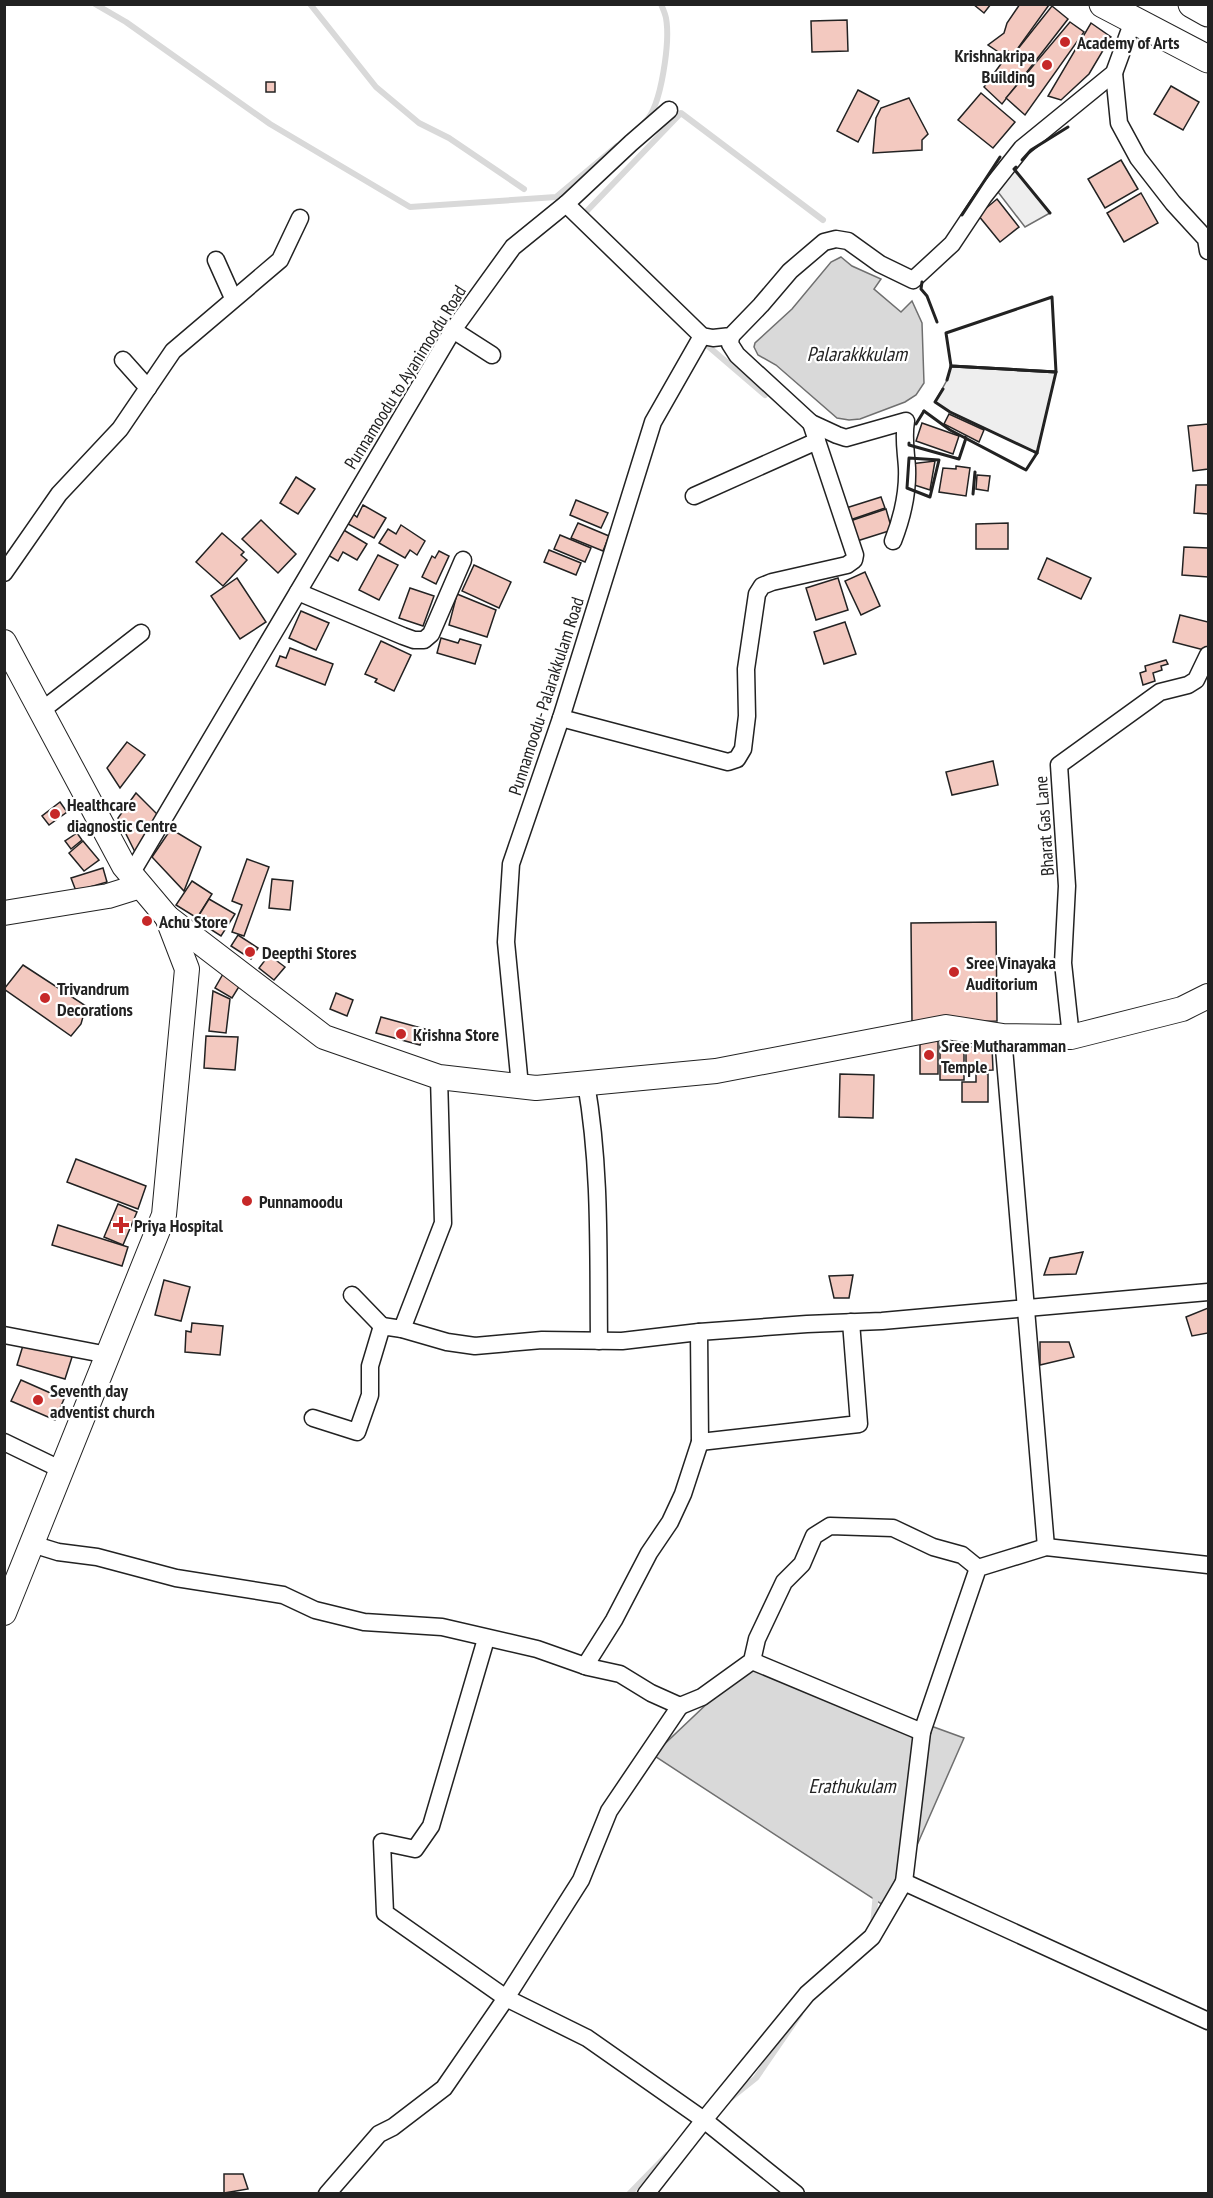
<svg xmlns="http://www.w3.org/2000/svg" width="1213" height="2198" font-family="'PT Sans Narrow',sans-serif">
	<rect width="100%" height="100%" fill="#fff"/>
	<!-- green -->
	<g fill="#eee" stroke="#6f6f6f" stroke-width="1.5">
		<path d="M1014,169L1050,213L1025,227L998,192Z"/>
		<path d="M951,366L1056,372L1037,453L950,412L935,402L947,380Z"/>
	</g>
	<!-- water -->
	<g fill="#d9d9d9" stroke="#6f6f6f" stroke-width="1.5">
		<path d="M841,257L852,266L881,279L874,289L901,312L912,301L922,323L924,383L916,395L905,402L860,419L849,420L837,418L776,365L758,355L754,347L755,343L792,309L831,262Z"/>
		<path d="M752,1661L964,1738L889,1909L653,1755Z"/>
	</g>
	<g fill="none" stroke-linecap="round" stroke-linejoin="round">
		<!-- stream -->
		<g stroke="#d9d9d9" stroke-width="6">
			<path d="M95,4L126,22L270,124L410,207L556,197L617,146"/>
			<path d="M310,4L376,87L419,123L449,138L524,189"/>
			<path d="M645,122C662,106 670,40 666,18C665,13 663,9 661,4"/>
			<path d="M584,214L681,113L823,220"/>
			<path d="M702,341L765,395"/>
			<path d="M873,1925L876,1893"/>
			<path d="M731,2098L756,2078L800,2014"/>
			<path d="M629,2194L667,2155"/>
		</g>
	</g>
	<!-- building -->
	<g fill="#f3c9c0" stroke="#222" stroke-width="1.5">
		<path d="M973,4H991L984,13Z"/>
		<path d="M1020,4L1049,5L1013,55L1008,51L1003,55L988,45L1004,33L1007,23Z"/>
		<path d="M1052,6L1068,19L1002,104L984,87L1009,53L1013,55Z"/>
		<path d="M847,20L848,51L812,52L811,21Z"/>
		<path d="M1070,22L1084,32L1025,115L1006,98Z"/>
		<path d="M1091,23L1111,37L1089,74L1061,100L1048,96Z"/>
		<rect x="266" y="82" width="9" height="10"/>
		<path d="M1171,86L1199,102L1183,130L1154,114Z"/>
		<path d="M858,90L879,101L858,142L837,131Z"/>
		<path d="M981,93L1015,122L993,148L958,120Z"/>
		<path d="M909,98L928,134L922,140V150L873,153L876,118L881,108Z"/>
		<path d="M1121,160L1138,189L1105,208L1088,179Z"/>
		<path d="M1141,193L1158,223L1124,242L1107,213Z"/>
		<path d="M997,199L1019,227L1000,242L978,215Z"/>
		<path d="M949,414L984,430L979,442L944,424Z"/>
		<path d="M922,423L959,436L953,454L916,441Z"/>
		<path d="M1208,424V469L1193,471L1188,426Z"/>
		<path d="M935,461L930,490L908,483L910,464Z"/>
		<path d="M956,466L970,468L966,496L939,492L943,468L956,469Z"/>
		<path d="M977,475L990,476L988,491L976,489Z"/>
		<path d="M296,477L315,489L298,514L280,503Z"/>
		<path d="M1196,485H1208V514L1194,513Z"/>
		<path d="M881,497L885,508L850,520L846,508Z"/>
		<path d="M576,500L608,513L601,528L570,515Z"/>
		<path d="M363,505L386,518L374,538L348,524L353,514L357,517Z"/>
		<path d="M886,509L892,530L857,541L850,521Z"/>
		<path d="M261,520L296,554L278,573L242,539Z"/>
		<path d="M578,523L609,536L603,551L571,538Z"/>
		<path d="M1008,523V549H976V524Z"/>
		<path d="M401,525L425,541L417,555L410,550L405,558L379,543L388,529L396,534Z"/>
		<path d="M342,529L367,544L357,560L343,552L338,561L326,554Z"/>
		<path d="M222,533L244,552L241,555L247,560L223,586L196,562Z"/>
		<path d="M560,535L591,548L585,562L554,549Z"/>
		<path d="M1184,547L1208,548V577L1182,575Z"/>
		<path d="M549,550L581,563L576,575L544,562Z"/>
		<path d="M439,551L449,556L436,584L422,577L432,556L435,558Z"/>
		<path d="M378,555L398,565L379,600L359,590Z"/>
		<path d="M1047,558L1091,578L1081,599L1038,579Z"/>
		<path d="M474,565L511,582L499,608L462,591Z"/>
		<path d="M865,572L880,606L861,615L845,581Z"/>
		<path d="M237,578L266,622L240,639L211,596Z"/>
		<path d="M838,578L848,610L816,620L806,588Z"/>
		<path d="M410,588L434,596L423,626L399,618Z"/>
		<path d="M457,594L496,610L487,637L449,625Z"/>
		<path d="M301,611L329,623L316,650L289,638Z"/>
		<path d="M1180,615L1208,622V651L1173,642Z"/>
		<path d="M845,622L856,654L824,664L814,632Z"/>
		<path d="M441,638L458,643L460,639L481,645L475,664L437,653Z"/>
		<path d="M381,641L411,655L394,691L375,682L377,679L365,674Z"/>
		<path d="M290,648L333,664L325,685L276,666L280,656L286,658Z"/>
		<path d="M1166,660L1168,664L1161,666L1162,670L1153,673L1155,681L1143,685L1140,673L1146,671L1145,666Z"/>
		<path d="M127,742L145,755L120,788L107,768Z"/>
		<path d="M993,761L998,785L952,795L946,772Z"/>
		<path d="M136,793L160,817L137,856L118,818Z"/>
		<path d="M60,802L67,812L49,825L42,816Z"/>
		<path d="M171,829L201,847L184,891L152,857Z"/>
		<path d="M77,833L82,840L71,849L65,841Z"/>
		<path d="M83,841L99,860L84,871L69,853Z"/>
		<path d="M247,859L269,867L244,936L232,932L242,905L232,901Z"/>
		<path d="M103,868L107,882L76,891L71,878Z"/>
		<path d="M272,879L293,881L290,910L269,908Z"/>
		<path d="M192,881L212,894L197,918L176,905Z"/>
		<path d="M209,899L235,914L221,936L196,920Z"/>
		<path d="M996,922L997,1021L912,1022L911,923Z"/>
		<path d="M238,935L258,948L251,959L231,946Z"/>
		<path d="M269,955L285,967L274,980L259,968Z"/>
		<path d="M23,965L86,1006L81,1024L71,1036L4,989Z"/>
		<path d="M223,974L240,985L232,998L215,988Z"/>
		<path d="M213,991L230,999L226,1033L209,1031Z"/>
		<path d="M336,993L353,1000L347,1016L330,1009Z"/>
		<path d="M381,1017L425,1029L420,1045L376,1033Z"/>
		<path d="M206,1036L238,1037L235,1070L204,1068Z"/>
		<rect x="920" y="1036" width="18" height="38"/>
		<rect x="940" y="1043" width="24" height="37"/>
		<path d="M966,1047H992L993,1070L966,1071Z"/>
		<path d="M840,1074L874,1075L873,1118L839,1117Z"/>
		<path d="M976,1074H988V1102H962V1082H976Z"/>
		<path d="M76,1159L146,1186L138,1209L67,1182Z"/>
		<path d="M118,1204L137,1212L123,1245L104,1237Z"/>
		<path d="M58,1225L128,1247L122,1266L52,1245Z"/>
		<path d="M1083,1252L1076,1274L1044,1275L1050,1258Z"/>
		<path d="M853,1275L849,1298H834L829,1276Z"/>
		<path d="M164,1280L190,1287L181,1321L155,1315Z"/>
		<path d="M1208,1308V1333L1192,1336L1186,1317Z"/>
		<path d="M192,1323L223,1326L220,1355L185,1352L186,1331L191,1332Z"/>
		<path d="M25,1339L73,1354L65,1379L17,1365Z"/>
		<path d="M1040,1342H1069L1074,1357L1040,1365Z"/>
		<path d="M21,1380L64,1399L55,1420L11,1401Z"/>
		<path d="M224,2174H243L248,2189L224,2193Z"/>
	</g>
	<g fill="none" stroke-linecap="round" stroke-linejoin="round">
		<!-- minor casing -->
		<g stroke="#222" stroke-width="19">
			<g id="minor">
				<path d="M1114,73L1119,123L1138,158L1173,203L1206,239L1208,251"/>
				<path d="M566,204L631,143L669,110"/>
				<path d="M216,260L233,298"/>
				<path d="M453,330L492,355"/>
				<path d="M731,336L730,344L737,355L811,423L837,435L846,438L906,421C903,438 906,451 907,468C908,493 902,518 893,541"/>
				<path d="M123,360L148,388"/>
				<path d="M694,496L817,441"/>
				<path d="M4,573L59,494L120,429L173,351L280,260L300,218"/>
				<path d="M298,592L403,636L414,640H424L431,634L463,560"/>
				<path d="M41,711L141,633"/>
				<path d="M561,718L728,762L737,759L743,749L747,716L746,669L757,594L762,586L772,582L847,565L854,560L855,555L811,423"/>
				<path d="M131,874L453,330L513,247L566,204L702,336L713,338L731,336L761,305L790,271L824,242L836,239L848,241L880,264L913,280L952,244L984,196L1022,148L1114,73L1133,21"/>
				<path d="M1003,1036L1046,1547"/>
				<path d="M1071,1037L1063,963L1067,886L1059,765L1160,692L1188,685L1196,680L1208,655"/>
				<path d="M586,1083C601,1169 598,1254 599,1341"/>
				<path d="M520,1086L506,942L511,864L561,718L653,422L702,336"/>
				<path d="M352,1295L382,1326"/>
				<path d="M402,1329L443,1223L439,1077"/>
				<path d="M4,1335L108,1355"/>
				<path d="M313,1418L357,1432L370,1395V1366L382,1326L402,1329L447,1342L475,1346L542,1340L622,1341L699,1332"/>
				<path d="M4,1442L62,1470"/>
				<path d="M700,1442L859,1424L851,1322"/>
				<path d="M32,1544L58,1552L97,1557L176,1578L283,1595L315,1610L364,1622L442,1627L537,1649L588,1667L620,1674L651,1693L680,1706L702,1697L752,1661L757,1639L784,1582L802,1564L814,1536L830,1526L893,1528L933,1547L962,1555L978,1568"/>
				<path d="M486,1639L431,1826L415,1849L382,1842L385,1913L506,1998L587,2038L704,2120L796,2194"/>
				<path d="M752,1661L922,1732"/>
				<path d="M585,1666L614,1620L649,1553L670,1522L683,1494L700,1442L699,1332L807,1324L882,1321L1208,1292"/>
				<path d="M904,1882L922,1732L978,1568L1046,1547L1208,1565"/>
				<path d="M327,2194L379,2134L393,2127L444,2088L506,1998L581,1880L609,1811L680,1706"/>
				<path d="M646,2194L704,2120L807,1994L872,1937L904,1882L1208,2021"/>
			</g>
		</g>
		<!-- secondary casing -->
		<g stroke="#222" stroke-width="26">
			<g id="secondary">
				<path d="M4,642L124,866L167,917L324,1037L439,1077L536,1088L716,1071L946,1027L1003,1036L1071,1037L1182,1009L1208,996"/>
				<path d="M4,913L108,896L140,886"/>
				<path d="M4,1613L164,1215L187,969L167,917"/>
			</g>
		</g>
		<!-- primary casing -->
		<g stroke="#222" stroke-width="29">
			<g id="primary">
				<path d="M1103,4L1208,59"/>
				<path d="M1192,4L1208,13"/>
			</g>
		</g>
		<!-- minor -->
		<use href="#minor" stroke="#fff" stroke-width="16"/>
		<!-- secondary -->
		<use href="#secondary" stroke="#fff" stroke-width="24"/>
		<!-- primary -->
		<use href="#primary" stroke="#fff" stroke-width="27"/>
		<!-- wall -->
		<g stroke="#222" stroke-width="3">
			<path d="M1022,160L1031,150L1068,127"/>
			<path d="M1016,167L1014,169L1050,213"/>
			<path d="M962,215L1000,157"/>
			<path d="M922,282L921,289L927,296L937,322"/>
			<path d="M1052,297L1056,372L951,366L946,333Z"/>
			<path d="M943,389L935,402L950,412L1037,453L1056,372L951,366L947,380"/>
			<path d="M924,411L950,430L1026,470L1037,453L1035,452"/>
			<path d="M916,424L924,411"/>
			<path d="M909,443V445L959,459L966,438L965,437"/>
			<path d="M909,458L939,460L930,497L907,488Z"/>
			<path d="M973,494L975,472"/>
		</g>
	</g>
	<!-- markers -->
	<g fill="#c62828" stroke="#fff" stroke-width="2">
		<circle cx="1065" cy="42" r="6"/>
		<circle cx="1047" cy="65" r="6"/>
		<circle cx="55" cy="814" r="6"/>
		<circle cx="147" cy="921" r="6"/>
		<circle cx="250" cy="952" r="6"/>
		<circle cx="954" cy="972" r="6"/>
		<circle cx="45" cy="998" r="6"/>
		<circle cx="401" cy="1034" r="6"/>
		<circle cx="929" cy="1055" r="6"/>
		<circle cx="247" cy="1201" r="6"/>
		<path d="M118 1216h6v6h6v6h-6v6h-6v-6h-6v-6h6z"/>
		<circle cx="38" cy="1400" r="6"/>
	</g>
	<g text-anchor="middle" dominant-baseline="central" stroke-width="4.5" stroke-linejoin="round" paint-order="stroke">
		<!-- poi labels -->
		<g font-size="18" font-weight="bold" fill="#222" stroke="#fff" text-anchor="start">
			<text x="1077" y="42">Academy of Arts</text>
			<text x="1035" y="55" text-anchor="end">Krishnakripa<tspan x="1035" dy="21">Building</tspan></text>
			<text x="67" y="804">Healthcare<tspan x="67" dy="21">diagnostic Centre</tspan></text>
			<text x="159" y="921">Achu Store</text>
			<text x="262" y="952">Deepthi Stores</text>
			<text x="966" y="962">Sree Vinayaka<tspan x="966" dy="21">Auditorium</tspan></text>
			<text x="57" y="988">Trivandrum<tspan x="57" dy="21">Decorations</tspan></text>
			<text x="413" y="1034">Krishna Store</text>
			<text x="941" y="1045">Sree Mutharamman<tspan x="941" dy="21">Temple</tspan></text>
			<text x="259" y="1201">Punnamoodu</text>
			<text x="134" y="1225">Priya Hospital</text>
			<text x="50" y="1390">Seventh day<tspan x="50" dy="21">adventist church</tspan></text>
		</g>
		<!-- street labels -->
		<g font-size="18" fill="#222" stroke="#fff">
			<text transform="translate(405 377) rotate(-58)">Punnamoodu to Ayanimoodu Road</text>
			<text transform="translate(546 696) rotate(-72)">Punnamoodu- Palarakkulam Road</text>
			<text transform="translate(1044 826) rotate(-94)">Bharat Gas Lane</text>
		</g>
		<!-- water labels -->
		<g font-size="20" font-style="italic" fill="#222" stroke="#fff">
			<text x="857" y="354">Palarakkkulam</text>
			<text x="852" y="1786">Erathukulam</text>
		</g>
	</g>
	<!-- border -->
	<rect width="1213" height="2198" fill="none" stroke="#222222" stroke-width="12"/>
</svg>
